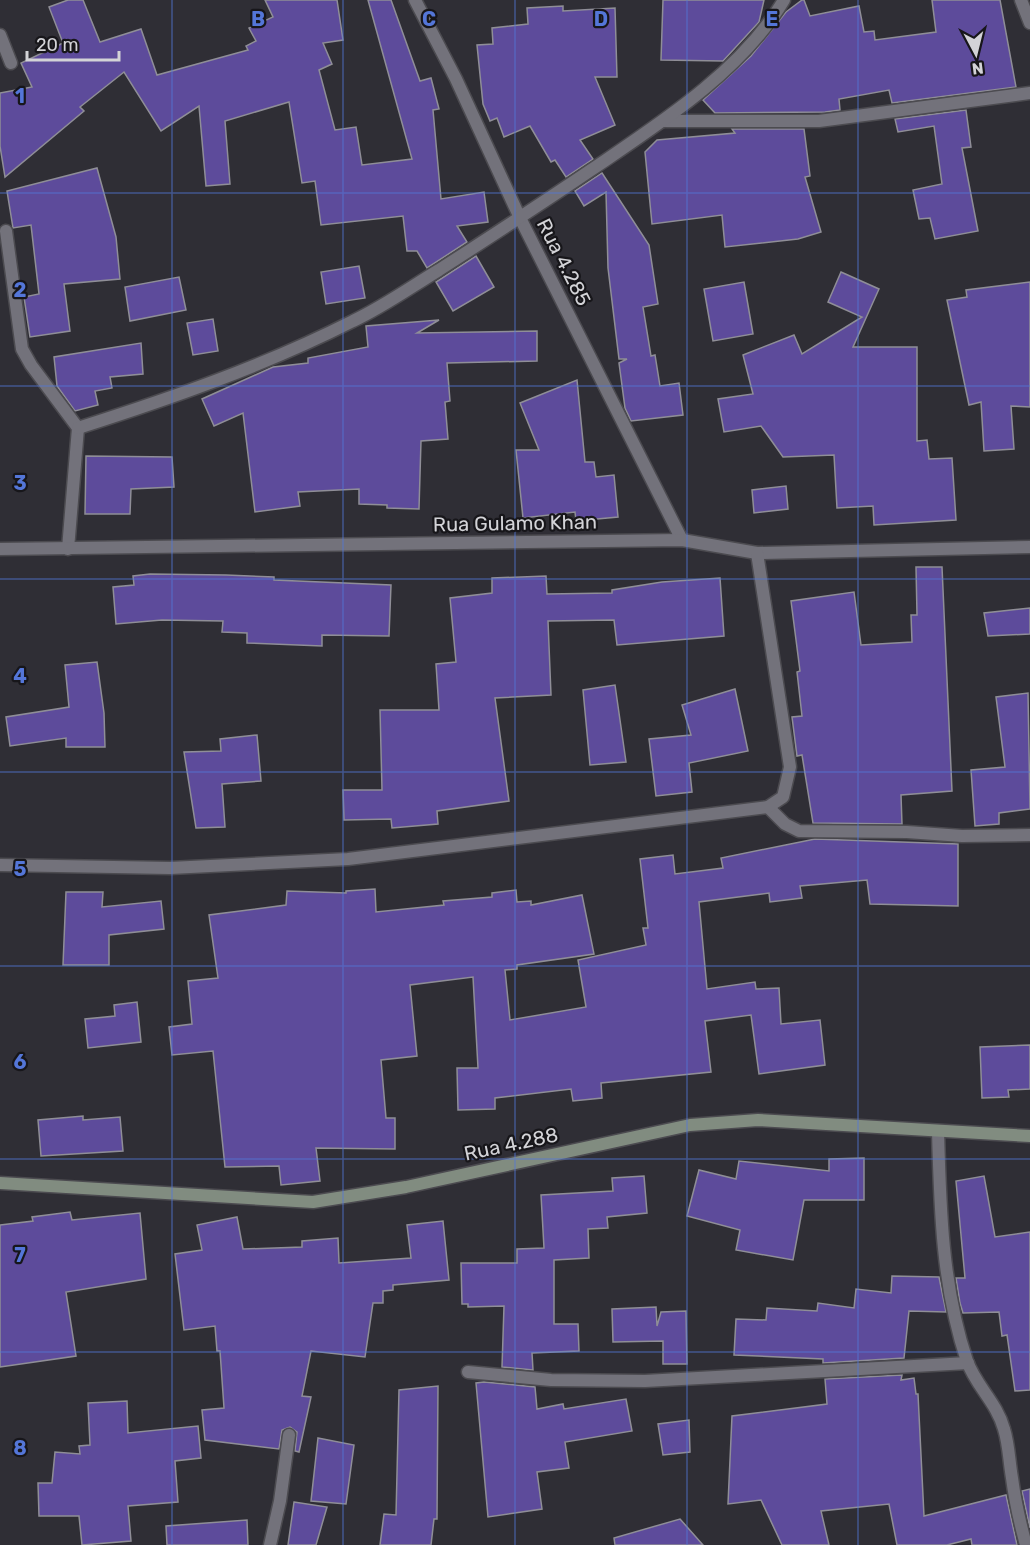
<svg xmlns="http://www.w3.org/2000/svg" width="1030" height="1545" font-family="Rubik,sans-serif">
	<rect width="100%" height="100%" fill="#2f2e35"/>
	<!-- building -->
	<g fill="#5d4b9b" stroke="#8f8e97" stroke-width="1.5">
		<path d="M68,0H83L100,42L141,29L157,75L248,50L246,46L256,41L249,28L273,17L265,0H337L343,40L323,43L332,64L319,70L335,130L356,127L362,165L412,159L368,0H391L420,81L431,78L439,109L433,110L441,199L484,192L488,222L457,226L467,242L427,268L417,251H407L403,216L321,225L315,181L302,183L289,102L225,121L230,184L206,186L199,106L161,131L124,72L80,107L84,111L5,177L0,146V93L32,87L21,63L63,43L49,7Z"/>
		<path d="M663,0H764L759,22L723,61L661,60Z"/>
		<path d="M802,0H804L810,16L859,6L864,32L874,31L875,40L936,32L932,0H1000L1016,87L892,103L889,90L839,99L840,110L825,112L715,113L703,100L751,56L786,12Z"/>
		<path d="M563,6V11L615,8L617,77H595L615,125L580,140L593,159L566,177L555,160L551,162L530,126L504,137L497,118L490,121L483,104L477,45L493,44L492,28L528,24L527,8Z"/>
		<path d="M966,110L971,147L962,148L978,231L935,239L930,218L919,219L913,190L942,184L934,126L898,132L895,119Z"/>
		<path d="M732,129H804L810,176L805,177L821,232L798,239L725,247L722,215L652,224L645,152L657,140L735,133Z"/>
		<path d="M97,168L116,237L120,279L64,284L70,331L30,337L24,297L39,294L31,225L13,228L7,191Z"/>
		<path d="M602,173L649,245L658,304L643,307L651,356L655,355L660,386L679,383L683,415L631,421L625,408L619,363L627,359H619L608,268L606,192L584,206L575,191Z"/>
		<path d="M476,256L494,287L453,311L436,282Z"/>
		<path d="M359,266L365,298L326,304L321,272Z"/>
		<path d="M841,272L879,289L853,347H917V441L927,440L929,459L952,458L956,520L874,525L873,506L837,508L834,455L783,457L761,426L724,432L718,399L753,394L743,355L794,335L802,354L862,317L828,302Z"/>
		<path d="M179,277L186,310L130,321L125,287Z"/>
		<path d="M744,282L753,334L713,341L704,289Z"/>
		<path d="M1030,282V407L1011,406L1014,449L984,451L981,402L969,405L947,300L967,297L966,290Z"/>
		<path d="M213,319L218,351L193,355L187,323Z"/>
		<path d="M439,320L417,333L537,331V361L447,363L450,401L445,402L448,439L421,441L419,509L387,508V505L359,504V489L298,492L300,506L255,512L243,413L214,426L202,399L273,367L308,363V358L368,347L366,326Z"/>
		<path d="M141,343L143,374L110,377L112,388L95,391L98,405L75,411L57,386L54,357Z"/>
		<path d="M577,380L585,462H594L596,477L614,475L618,517L576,521L575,512L523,518L516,450H539L520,403Z"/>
		<path d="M86,456L172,457L174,487L131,489L130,514H85Z"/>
		<path d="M786,486L788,509L754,513L752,490Z"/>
		<path d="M916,567H942L952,791L901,795L902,824L813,823L802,755L797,756L792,717L802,716L797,672L800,671L791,601L854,592L861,645L912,642L911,615H917Z"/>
		<path d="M150,574L226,575L274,577V580L391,585L389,636L322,635V646L247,643V633L222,632L223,621L162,620L116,624L113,587L134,585L133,576Z"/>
		<path d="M546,576L547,594L612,593V590L662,582L720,578L724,636L617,645L614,620L548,621L551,695L495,698L509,801L437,811L438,824L392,828L391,819L344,820L343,790H382L380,710H439L436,664L456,662L450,598L492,593V578Z"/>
		<path d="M1030,608V634L988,636L984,613Z"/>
		<path d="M97,662L104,713L105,747H66V738L10,746L6,717L69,707L65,665Z"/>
		<path d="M615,685L626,762L590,765L583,690Z"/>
		<path d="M735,689L748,751L689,763L692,792L656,796L649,739L691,735L682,705Z"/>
		<path d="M1028,693L1030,809L999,813V824L975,826L971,770L1005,767L996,697Z"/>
		<path d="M257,735L261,781L222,784L225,827L196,828L184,752L221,751L220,739Z"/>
		<path d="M815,839L958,844V906L870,904L867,880L800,886L802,898L770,902L769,893L699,902L707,989L755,982L756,989L779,988L781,1024L820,1020L825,1065L759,1074L751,1015L705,1021L711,1072L601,1083L602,1098L573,1101L571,1089L495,1098V1109L458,1110L457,1068H478L473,977L410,985L417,1056L381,1060L386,1118H395V1149L316,1148L320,1181L281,1185L279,1166L225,1167L213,1051L172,1055L169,1027L192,1024L188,981L218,978L209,915L286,905L287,891L346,893V891L375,889L376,912L444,905L443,901L492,897V893L516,890L517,902L531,901V905L582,895L594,954L517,965V969L505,970L510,1020L586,1007L578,960L646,945L643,928H648L640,859L673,855L675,874L723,868L721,858Z"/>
		<path d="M66,892H103L102,907L161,901L164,929L109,935V965H63Z"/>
		<path d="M137,1002L141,1042L88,1048L85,1019L115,1016L114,1005Z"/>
		<path d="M1030,1045V1089L1008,1090L1009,1097L982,1098L980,1047Z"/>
		<path d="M83,1116V1120L120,1117L123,1151L41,1156L38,1120Z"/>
		<path d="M864,1158V1200H804L793,1260L736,1250L740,1230L687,1216L699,1170L736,1179L739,1161L829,1171V1159Z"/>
		<path d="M644,1176L647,1213L607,1217L608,1228L588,1229L589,1258L554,1260V1324H578L579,1351L532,1353L533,1370L502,1367L504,1306L468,1307V1304H462L461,1263H517V1249L544,1248L541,1195L613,1191L612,1178Z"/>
		<path d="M984,1176L995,1237L1030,1232V1390L1015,1391L1007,1335L1002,1336L999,1312L963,1313L960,1303L956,1278H965L956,1181Z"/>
		<path d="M70,1212L72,1220L140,1213L146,1279L66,1292L76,1356L0,1367V1225L33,1221L32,1217Z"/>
		<path d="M237,1217L243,1249L302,1247V1241L338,1238L339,1263L411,1258L407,1225L443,1221L449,1280L393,1285V1290L383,1291V1303H373L365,1357L311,1351L302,1396L311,1397L299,1452L295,1451L297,1432L290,1427L282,1430L279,1449L205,1440L202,1410L224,1408L220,1351H217L215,1326L184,1330L175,1254L202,1250L197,1225Z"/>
		<path d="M892,1276L939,1277L946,1312L909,1311L904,1358L823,1363V1359L734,1355L736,1319L766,1320L767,1308L817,1311L818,1303L854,1308L856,1289L891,1293Z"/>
		<path d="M656,1307L657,1326L661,1312L686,1311L687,1364H663V1341L613,1342L612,1309Z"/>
		<path d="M902,1375L901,1380L914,1378L916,1394H918L924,1516L1006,1495L1017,1545H972L971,1539L947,1545H897L889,1504L821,1511L829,1545H782L761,1500L728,1504L732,1416L827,1404L825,1379Z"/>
		<path d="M484,1382L535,1387L537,1409L563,1404L564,1409L626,1399L632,1431L565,1442L569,1468L537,1472L542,1509L488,1517L476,1383Z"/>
		<path d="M438,1386L437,1519H434L431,1545H380L384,1514L396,1515L399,1390Z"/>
		<path d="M127,1401L128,1433L198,1426L201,1458L175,1461L178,1502L128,1506L131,1541L82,1545L79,1516H39L38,1483H52L55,1452L80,1454L79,1446L90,1445L88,1403Z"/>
		<path d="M689,1420L690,1452L663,1455L658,1424Z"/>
		<path d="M318,1438L354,1445L346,1504L311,1501Z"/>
		<path d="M1030,1489V1528L1022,1491Z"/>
		<path d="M294,1502L327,1507L316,1545H288Z"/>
		<path d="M680,1519L703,1545H615L614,1538Z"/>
		<path d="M247,1520L248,1545H167L166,1526Z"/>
	</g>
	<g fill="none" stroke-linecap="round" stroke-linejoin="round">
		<!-- street casing -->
		<g stroke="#4c4b50" stroke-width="15">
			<g id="street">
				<path d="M415,0L456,79L520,218L682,540"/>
				<path d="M1021,0L1030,23"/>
				<path d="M0,35L11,63"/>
				<path d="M664,121H819L1030,93"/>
				<path d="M6,231L22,349L31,365L78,428L68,549"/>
				<path d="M78,428C172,398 264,366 353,321C383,307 411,287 439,270C490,237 541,204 591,170C659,124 741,72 784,0"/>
				<path d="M0,549L682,540L757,553L1030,547"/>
				<path d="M768,807L785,824L799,831L907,832L962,836L1030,835"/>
				<path d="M0,865L170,868L348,859L768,807L783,797L790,767L757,553"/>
				<path d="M938,1131C940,1208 942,1287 967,1361C976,1386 997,1403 1004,1429C1009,1445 1009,1461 1012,1478C1015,1501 1020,1523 1026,1545"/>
				<path d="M468,1372L551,1380L645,1381L968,1363"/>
				<path d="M270,1545L280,1501L289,1435"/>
			</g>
		</g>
		<!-- secondary casing -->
		<g stroke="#4c4b50" stroke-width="15">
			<path id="secondary" d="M0,1183L313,1202L406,1187L690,1125L758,1120L1030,1136"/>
		</g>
		<!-- street -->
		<use href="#street" stroke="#73727b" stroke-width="12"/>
		<!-- secondary -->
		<use href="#secondary" stroke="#818c80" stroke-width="12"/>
	</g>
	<!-- grid -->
	<path fill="none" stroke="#5476d8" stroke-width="1.5" stroke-opacity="0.55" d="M172,0V1545M343,0V1545M515,0V1545M687,0V1545M858,0V1545M0,193H1030M0,386H1030M0,579H1030M0,772H1030M0,966H1030M0,1159H1030M0,1352H1030"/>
	<g text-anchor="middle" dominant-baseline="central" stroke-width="4.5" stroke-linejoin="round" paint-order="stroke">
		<!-- street labels -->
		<g font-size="20" fill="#d3d3d7" stroke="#17161a">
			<text transform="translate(564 262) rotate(63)">Rua 4.285</text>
			<text transform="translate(515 523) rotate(-1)">Rua Gulamo Khan</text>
			<text transform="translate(511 1144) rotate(-12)">Rua 4.288</text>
		</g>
	</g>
	<g font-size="20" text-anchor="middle" font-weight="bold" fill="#5476d8" stroke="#17161a" stroke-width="4.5" stroke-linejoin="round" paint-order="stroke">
		<text x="258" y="26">B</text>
		<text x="429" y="26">C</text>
		<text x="601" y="26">D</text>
		<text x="772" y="26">E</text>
		<text x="20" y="103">1</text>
		<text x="20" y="297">2</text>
		<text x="20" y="490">3</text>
		<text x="20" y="683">4</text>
		<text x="20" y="876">5</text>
		<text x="20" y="1069">6</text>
		<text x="20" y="1262">7</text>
		<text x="20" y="1455">8</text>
	</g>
	<!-- north arrow -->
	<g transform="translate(976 54) rotate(173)" stroke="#17161a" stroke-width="4.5" paint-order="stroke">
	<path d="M0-4.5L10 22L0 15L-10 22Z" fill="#d3d3d7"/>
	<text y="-9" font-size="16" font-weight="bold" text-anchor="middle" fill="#d3d3d7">N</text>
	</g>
	<!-- scale -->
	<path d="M27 51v9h92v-9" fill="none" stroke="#d3d3d7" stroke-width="3"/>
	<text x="36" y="51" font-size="18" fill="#d3d3d7" stroke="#17161a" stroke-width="4.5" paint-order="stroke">20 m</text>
</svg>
